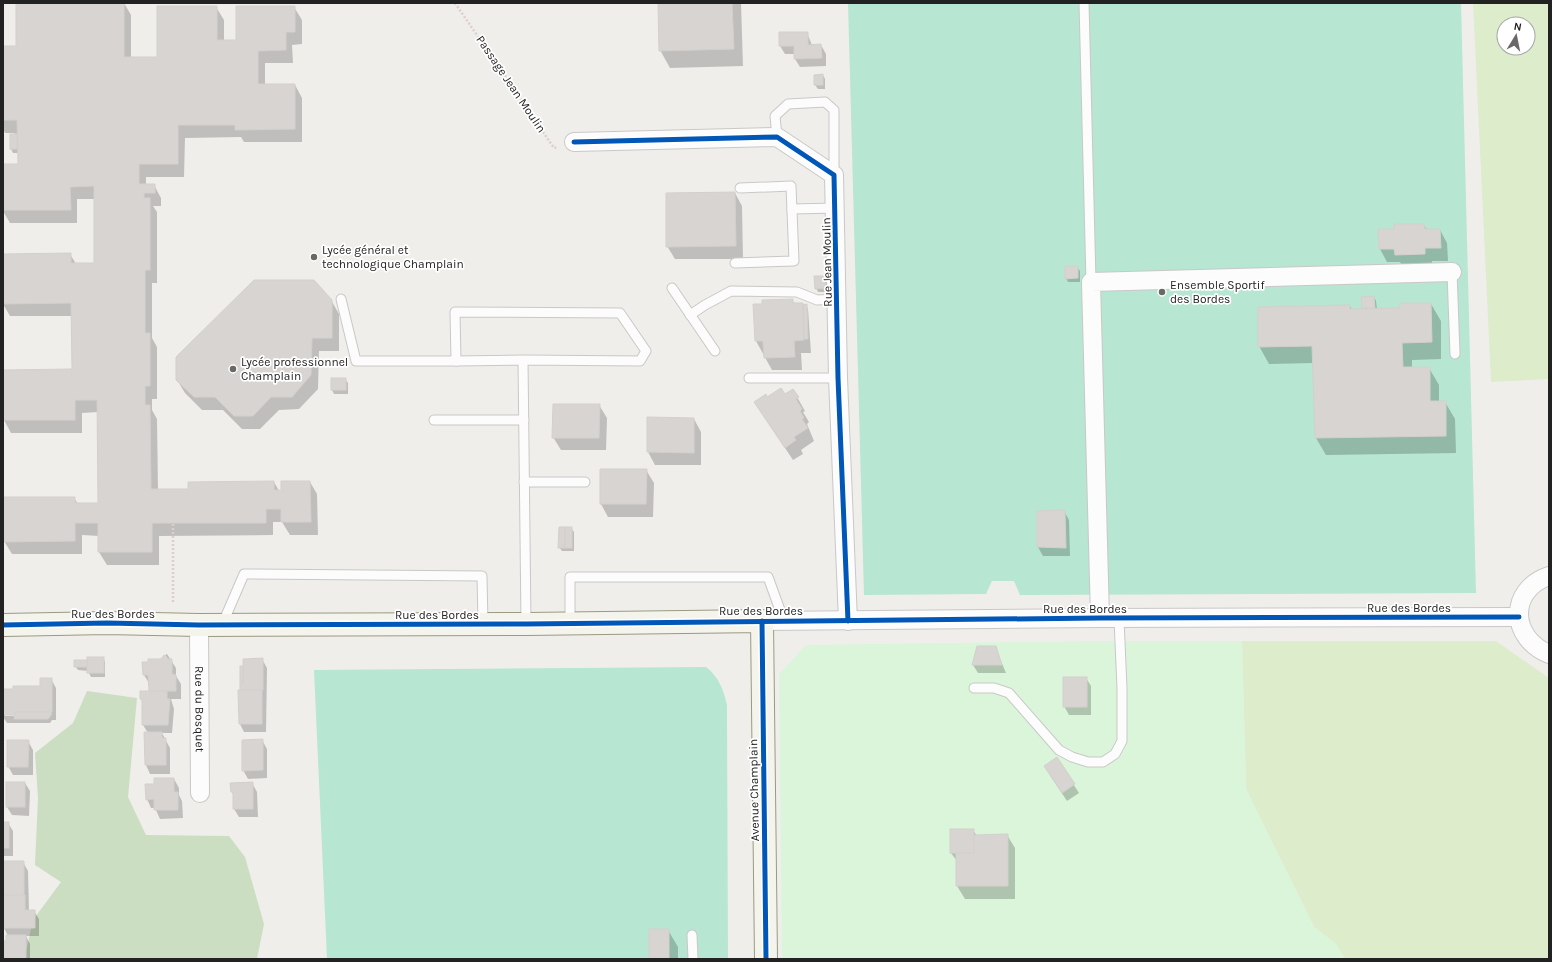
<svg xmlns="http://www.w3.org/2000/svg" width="1552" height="962" font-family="Karla,sans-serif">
	<rect width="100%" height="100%" fill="#f0eeeb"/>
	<!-- grass -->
	<g fill="#ddeccb" fill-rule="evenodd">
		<path d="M1473,3H1549V379L1491,382ZM1504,24H1528V48H1504Z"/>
		<path d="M1242,641H1496L1549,678V959H1345L1336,944L1314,927L1246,789Z"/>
	</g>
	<!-- forest -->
	<path fill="#cbdec1" d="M87,691L137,698L128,797L146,835L229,836L245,857L264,924L257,959H26L25,957L33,920L61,882L35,865L38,798L35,753L73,723Z"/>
	<!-- park -->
	<path fill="#daf5da" d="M1089,641H1242L1246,789L1314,927L1336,944L1345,959H782L779,674L806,645Z"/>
	<!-- pitch -->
	<g fill="#b7e6d2">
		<path d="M848,3H1461L1476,593L1020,595L1014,581H992L986,594L864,595Z"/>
		<path d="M706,667C719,677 723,689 727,705L728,959H327L314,670Z"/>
	</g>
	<!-- shadow -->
	<g fill="#0003" fill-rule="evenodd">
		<path d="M17,3H124L131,15V58H158L216,7L224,20V41H237L294,7L302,20V44L292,45L293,63H265V85H295L302,98V142H244L241,137L185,138L184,177H146V185H154L161,198V206H153L157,212V283H152V338L157,347V399H152V410L157,419L158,490H189L274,482L279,491L310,482L317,494L318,535H290L282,522H273V535L159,536V565H107L99,552V536L82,535V554H12L4,541L74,498L78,504H99L98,412L82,413V433H11L4,420L73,370L72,316H10L3,304V255L70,254L76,264H95V199H77V223H10L3,211V165H19L18,153H13L11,149L15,133H5L3,129V47H17Z"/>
		<path d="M659,3H741L743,66L670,68L660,50Z"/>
		<path d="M807,33L812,45H821L826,54V66L800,67L795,59V54H785L780,46Z"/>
		<path d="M823,75L825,79V89H818L815,85Z"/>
		<path d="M735,193L742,206L743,259H675L667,246Z"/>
		<path d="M1424,225L1427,230H1440L1447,243L1448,261H1432V267H1403L1400,262H1387L1380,249L1395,230Z"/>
		<path d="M1077,267L1080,271V282H1068L1066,278Z"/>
		<path d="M825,277L827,281V292H818L816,288Z"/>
		<path d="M1374,297L1376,301L1377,310L1401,309L1431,304L1441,321V359L1412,360V368H1429L1439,385V402H1445L1455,419L1456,453L1326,455L1316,438L1313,363L1269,364L1259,346L1350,306L1352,310H1364L1363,308Z"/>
		<path d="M331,300L339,314V351H319L318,389L299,409L279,410L260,429H242L223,410H202L185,393L177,380Z"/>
		<path d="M792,300L795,304L806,305L808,309L811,353H801L802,370H772L756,341L754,305Z"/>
		<path d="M345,379L348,383V394H334L332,390Z"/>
		<path d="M793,390L805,411L803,412L809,422L807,424L814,441L801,450L803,454L793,460L755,403L767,398L784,395Z"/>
		<path d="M599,405L607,418L606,450H561L553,437Z"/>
		<path d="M694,419L701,432V465H655L648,452Z"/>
		<path d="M601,470H646L654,483L653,517H608L601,504Z"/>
		<path d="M1064,511L1069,520L1070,556H1043L1038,547V512Z"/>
		<path d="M571,528L574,532V551H562L559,547Z"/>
		<path d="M995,647L1006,673H978L973,665Z"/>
		<path d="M167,654L176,668V676L181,684V699H171L174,709L172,733H162L170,748V774H150L146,765L145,733H148L143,725V703L141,699L150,692L149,683L144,675L168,659L165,655Z"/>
		<path d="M103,658L105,662V677H91L88,671L78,670L75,666Z"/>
		<path d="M262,659L267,668L266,732H244L240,724L241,691Z"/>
		<path d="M1086,678L1091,686V715H1069L1064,706Z"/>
		<path d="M51,679L56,688V720H52L50,723H7L3,717V690L41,687ZM5,714H19V716H5Z"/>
		<path d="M262,740L267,749V778L248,779L243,770Z"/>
		<path d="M28,741L33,750V775H13L8,766Z"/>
		<path d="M1057,759L1079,793L1067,801L1050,775Z"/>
		<path d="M174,779L179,788V795L182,801L183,818L160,819L155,808H151L147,799Z"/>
		<path d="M25,783L30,791L29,816L12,815L7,807Z"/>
		<path d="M252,783L257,792L258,817H239L234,809V796L232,792Z"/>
		<path d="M3,823H8L13,831V856H3Z"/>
		<path d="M973,830L977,836L1007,835L1015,848V899H965L957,886V861L951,853Z"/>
		<path d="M3,862H23L28,871L29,911H34L39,919V936H26L30,944V959H4L8,936L4,928Z"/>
		<path d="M668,930L678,947V959H650Z"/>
	</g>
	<!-- building -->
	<g fill="#d7d4d2" stroke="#d3d0cc">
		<path d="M16,3H124V57H157V6H217V40H236V6H295V32H286V50L258,51V84H295V129L235,130V125H178V164H139V184H155V193H144V198H150V270H145V333H150V386H145V405H150L151,489H188V482L274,481V490H281V481H310L311,522H281V509H266V523H152V552H98V523H75V541L3,542V497H75V503H98L97,400H75V420H3V370L72,369L71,303L3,304V254L71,253V263H94V186L70,187L71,210H3V164H18L17,120H3V46H16Z"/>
		<path d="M658,3H732L734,49L659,51Z"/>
		<path d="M779,32H808V45L821,44L822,58L794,59V46H779Z"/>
		<path d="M823,74V85H814V75Z"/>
		<rect x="10" y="134" width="7" height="15"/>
		<path d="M735,192L736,246L666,247V193Z"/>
		<path d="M1394,224H1424L1425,229H1440L1441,248H1425V254L1395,255L1394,249H1379L1378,229H1394Z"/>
		<path d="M1065,266H1078V278L1065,279Z"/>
		<path d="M814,276H825L826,288L815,289Z"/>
		<path d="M254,280H314L332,300V338H312L311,375L292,397H271L253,416H234L215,397H194L176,380V357Z"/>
		<path d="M1374,296L1375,308H1362L1361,297Z"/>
		<path d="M793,299V303H803L804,340L794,341L795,357L764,358L763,341H755L753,304H762V300Z"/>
		<path d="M1400,303H1431L1432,342L1402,343L1403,367H1430V401H1446V436L1315,438L1312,346L1258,347V307L1350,305V309L1400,308Z"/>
		<path d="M807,304L808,339H804L803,305Z"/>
		<rect x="331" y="378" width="15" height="12"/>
		<path d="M781,388L785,394L793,389L799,397L796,399L802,409L800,411L804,418L802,419L808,428L794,437L796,440L785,448L754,402L766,394L767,397Z"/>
		<path d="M553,404H600L599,438H552Z"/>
		<path d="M647,417L694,418V453L647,452Z"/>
		<path d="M600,469H647L646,504H600Z"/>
		<path d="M1065,510L1066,548L1037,547V511Z"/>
		<path d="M559,527H565V548H558Z"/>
		<rect x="565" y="527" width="7" height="21"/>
		<path d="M977,646H996L1002,665H972Z"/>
		<path d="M164,655L167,659H172V674L176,675V691H149L148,675H143L142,662H148V659H161Z"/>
		<rect x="87" y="657" width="17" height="16"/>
		<path d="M263,658V690H240V682H243V659Z"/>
		<path d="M74,660H88L87,667H74Z"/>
		<rect x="240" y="666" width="3" height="16"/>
		<rect x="1063" y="677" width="24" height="30"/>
		<path d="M40,678H52V712H15V715H3V689H13V686H40Z"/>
		<path d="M238,690H262V724H239Z"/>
		<path d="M140,691H167V699H170L168,725H142V699H140Z"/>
		<path d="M15,712H51L52,714L48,719H14Z"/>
		<path d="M144,732H162V738H166V765H145Z"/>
		<path d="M263,739V770L242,771V740Z"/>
		<path d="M7,740H29L28,767H7Z"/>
		<path d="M1057,757L1075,784L1062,793L1044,766Z"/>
		<path d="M154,778H174V792H178V810H154V799L146,800L145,784H154Z"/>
		<rect x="6" y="782" width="19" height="25"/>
		<path d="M253,782V809H233V792H231L230,783Z"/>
		<rect x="3" y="822" width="6" height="26"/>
		<rect x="950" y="829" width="24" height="24"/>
		<path d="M1008,834V886H956V853H974V835Z"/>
		<path d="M3,861H24V896L3,895Z"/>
		<path d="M3,895H25V910H35V928H3Z"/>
		<rect x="649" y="929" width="20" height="30"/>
		<path d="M6,935H26V959H3V941H6Z"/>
	</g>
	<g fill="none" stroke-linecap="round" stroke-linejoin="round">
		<!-- lane casing -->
		<g stroke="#c9c8c7" stroke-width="11">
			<g id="lane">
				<path d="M1084,3L1091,282"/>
				<path d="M777,137L775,116L788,104L825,102L834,110V175"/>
				<path d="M792,209L836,208"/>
				<path d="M735,263L794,261L791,186L740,188"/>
				<path d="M1452,272L1455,354"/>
				<path d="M672,288L715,351"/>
				<path d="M341,299L356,361H456"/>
				<path d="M690,315L705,305L731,291L797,292L817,300L837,299"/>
				<path d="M523,360L456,361L455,312L620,313L646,351L640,361L523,360L526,624"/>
				<path d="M749,378H838"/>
				<path d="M434,420H524"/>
				<path d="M524,482H585"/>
				<path d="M570,624V577H768L784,621"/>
				<path d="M222,625L244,574L482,576L483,624"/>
				<path d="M974,688H994L1009,693L1059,750L1072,757L1088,762H1103L1115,754L1122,741V688L1119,619"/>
				<path d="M692,935L693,959"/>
			</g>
		</g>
		<!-- street casing -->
		<g stroke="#c9c8c7" stroke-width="20">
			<g id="street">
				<path d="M574,142L777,137L834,175L838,378L848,621"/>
				<path d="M1549,576C1508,590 1510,638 1549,654"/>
				<path d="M1100,618L1091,282L1452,272"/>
				<path d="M762,621L1100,618L1519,617"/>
				<path id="s1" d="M199,625L200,793"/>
			</g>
		</g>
		<!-- secondary casing -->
		<g stroke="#999a82" stroke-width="24">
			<path id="secondary" d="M3,625L107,623L199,625L526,624L762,621L766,959"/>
		</g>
		<!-- path -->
		<g stroke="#dccecd" stroke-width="2.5" stroke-dasharray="2 2" stroke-linecap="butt">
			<path d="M455,3L554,148L558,147"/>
			<path d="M173,524V604"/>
		</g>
		<!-- lane -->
		<use href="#lane" stroke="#fdfcfc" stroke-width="9"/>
		<!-- street -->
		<use href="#street" stroke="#fdfcfc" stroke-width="18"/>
		<!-- secondary -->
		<use href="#secondary" stroke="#f4f4ed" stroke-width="22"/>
		<!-- cycleway casing -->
		<g stroke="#fff" stroke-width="8">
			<g id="cycleway">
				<path d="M574,142L777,137L834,175L838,378L848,621"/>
				<path d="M762,621L766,959"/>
				<path d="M3,625L107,623L199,625L526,624L1100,618L1519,617"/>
			</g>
		</g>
		<!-- cycleway -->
		<use href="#cycleway" stroke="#0057b8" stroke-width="5"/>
	</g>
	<!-- markers -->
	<g fill="#6a6968" stroke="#fff" stroke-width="1.5">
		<circle cx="314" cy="257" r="4"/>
		<circle cx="1162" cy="292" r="4"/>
		<circle cx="233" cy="369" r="4"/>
	</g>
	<g text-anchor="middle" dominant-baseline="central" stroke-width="3.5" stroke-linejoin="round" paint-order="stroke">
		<!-- street labels -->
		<g font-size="12" fill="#222" stroke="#fff">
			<text transform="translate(511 84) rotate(56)">Passage Jean Moulin</text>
			<text transform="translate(827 262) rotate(-91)">Rue Jean Moulin</text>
			<text x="1409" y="608">Rue des Bordes</text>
			<text x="1085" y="609">Rue des Bordes</text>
			<text x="761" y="611">Rue des Bordes</text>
			<text x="113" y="614">Rue des Bordes</text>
			<text x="437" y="615">Rue des Bordes</text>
			<text stroke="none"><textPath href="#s1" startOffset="84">Rue du Bosquet</textPath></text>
			<text transform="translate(754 790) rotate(-91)">Avenue Champlain</text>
		</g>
		<!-- poi labels -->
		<g font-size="12" fill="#222" stroke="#fff" text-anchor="start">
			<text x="322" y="250">Lycée général et<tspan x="322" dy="14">technologique Champlain</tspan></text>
			<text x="1170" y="285">Ensemble Sportif<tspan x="1170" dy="14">des Bordes</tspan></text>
			<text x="241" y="362">Lycée professionnel<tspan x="241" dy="14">Champlain</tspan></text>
		</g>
	</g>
	<!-- border -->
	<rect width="1552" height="962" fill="none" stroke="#222222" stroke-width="8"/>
	<!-- north arrow -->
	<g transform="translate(1516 36) rotate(10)"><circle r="19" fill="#ffffff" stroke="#a7a7a7"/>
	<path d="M0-3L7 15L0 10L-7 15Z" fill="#6a6968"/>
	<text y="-6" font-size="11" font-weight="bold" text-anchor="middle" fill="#222222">N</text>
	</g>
</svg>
